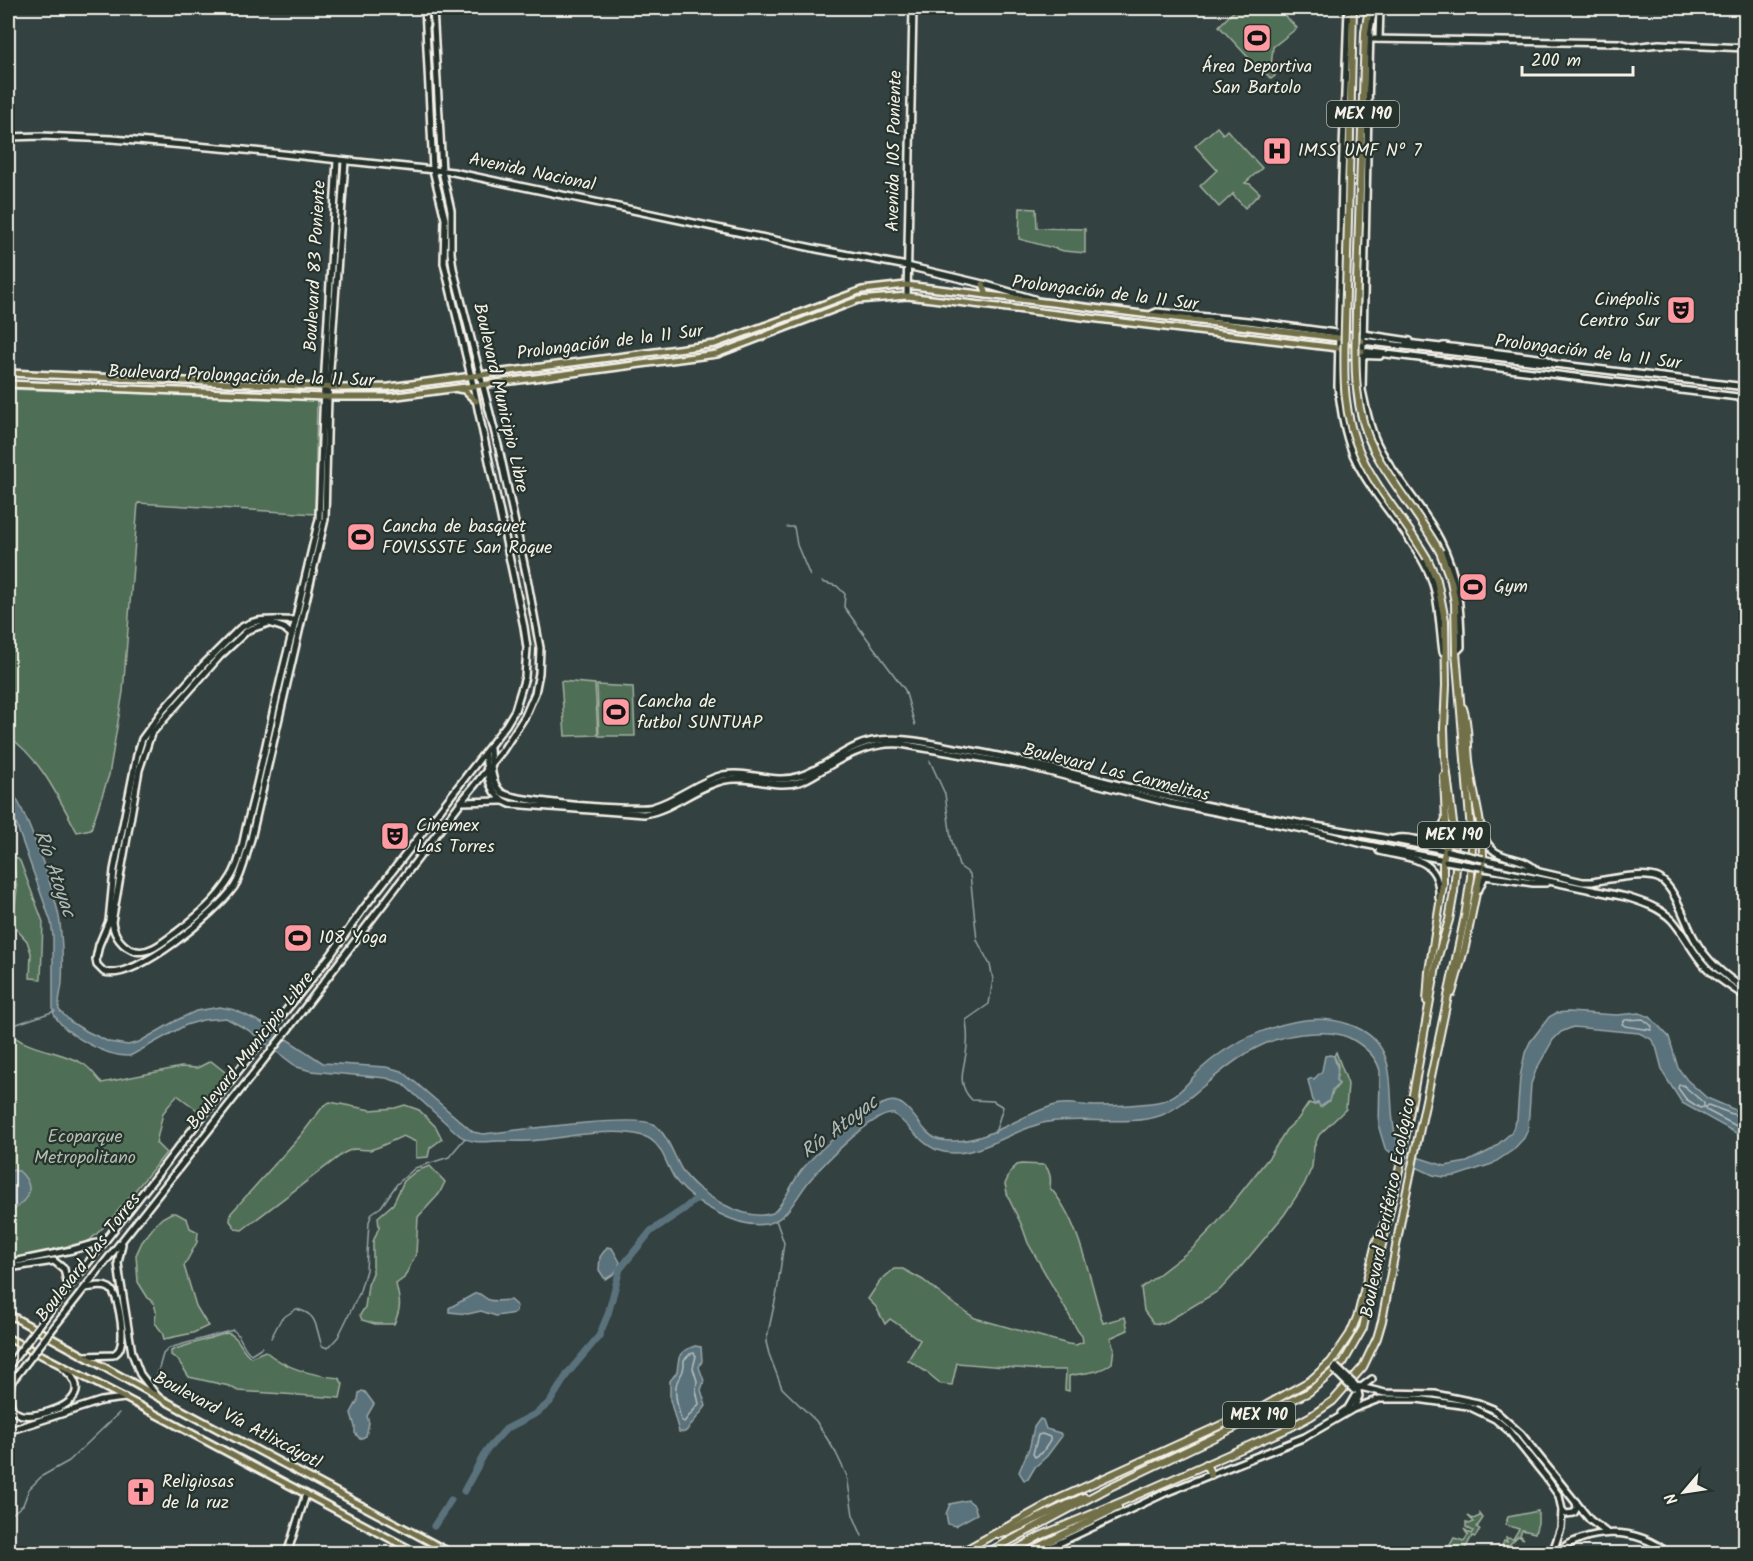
<svg xmlns="http://www.w3.org/2000/svg" width="1753" height="1561" font-family="Kalam,sans-serif">
	<rect width="100%" height="100%" fill="#344141"/>
	<filter id="ink" filterUnits="userSpaceOnUse"><feTurbulence type="fractalNoise" baseFrequency=".0167" numOctaves="2"/><feDisplacementMap in="SourceGraphic" scale="12" xChannelSelector="R" yChannelSelector="G"/><feConvolveMatrix kernelMatrix="1 2 1 2 8 2 1 2 1" color-interpolation-filters="sRGB"/></filter>
	<g filter="url(#ink)">
		<!-- green -->
		<g fill="#506e57" stroke="#a2b0a0" stroke-width="1.5">
			<path d="M1237,8H1277L1297,28L1273,47L1271,67L1275,76L1271,79L1262,69L1260,70L1219,26Z"/>
			<path d="M1217,127L1223,134L1227,130L1262,168L1245,183L1250,184L1260,193L1245,208L1233,195L1234,193L1219,207L1200,186L1217,170L1195,146Z"/>
			<path d="M1020,208L1036,209L1037,228L1085,229V253L1064,251L1019,239Z"/>
			<path d="M8,389L317,399L315,514L138,503L123,692L109,775L91,829L77,832C58,797 41,759 8,736Z"/>
			<path d="M561,681L595,684L598,735L565,736Z"/>
			<path d="M597,685L633,687L635,736H599Z"/>
			<path d="M12,854L20,861L43,922L41,979L30,978L31,953L27,941L18,931L13,921L17,889Z"/>
			<path d="M8,1031C24,1050 64,1051 85,1065C92,1070 96,1077 102,1083L181,1067L197,1068L211,1061L230,1076L200,1112L177,1095L163,1113L156,1143L166,1153L108,1223L89,1241L8,1260V1215L28,1195C24,1179 27,1171 8,1170Z"/>
			<path d="M1336,1052L1348,1084L1346,1109L1319,1135L1314,1147L1312,1167L1304,1185L1284,1215L1240,1268L1220,1290L1163,1324L1153,1323L1144,1311L1141,1288L1193,1248L1216,1224L1270,1156L1286,1130L1298,1119L1309,1103L1315,1105L1319,1102L1321,1107C1331,1100 1330,1093 1339,1084L1336,1080L1338,1065L1334,1056Z"/>
			<path d="M330,1102L371,1110L395,1108L405,1105L419,1110L436,1127L442,1139L430,1148L428,1157L416,1158V1142L403,1136L379,1147L370,1150L353,1149L344,1153L242,1230L236,1229L230,1221L231,1213L302,1134L324,1105Z"/>
			<path d="M1022,1164L1045,1165C1051,1173 1051,1179 1050,1188C1080,1220 1090,1282 1103,1323L1125,1317L1128,1330L1110,1338L1114,1348L1112,1363C1099,1374 1084,1372 1069,1376V1391L1065,1390L1066,1370H1041L957,1363L952,1385L941,1384L928,1373L908,1360L920,1340L890,1319L885,1324L876,1307L868,1299L880,1281L894,1269H903L923,1280L948,1300L975,1318L1068,1344L1076,1345L1083,1342L1082,1336L1078,1331L1028,1243L1022,1226L1008,1197L1005,1184L1011,1171L1017,1165Z"/>
			<path d="M430,1166L445,1182L439,1194L418,1217L416,1254L404,1278L396,1284C400,1302 402,1306 394,1324H375L362,1320L360,1315L365,1307L368,1285L373,1273V1242L379,1227L378,1217L393,1204L404,1181L416,1171Z"/>
			<path d="M171,1213H176L187,1219L190,1228L198,1232L197,1242L184,1266L196,1306L208,1326L193,1333L164,1339L162,1332L155,1323L156,1312L154,1303L148,1298L138,1282L136,1255L142,1242L156,1224L162,1218Z"/>
			<path d="M227,1333C239,1335 241,1351 251,1357L265,1351C286,1369 312,1375 339,1378L343,1384L340,1398L238,1391L229,1386L189,1377L178,1360L171,1355V1351L175,1349Z"/>
			<path d="M1538,1511V1523L1535,1533L1522,1530L1520,1535L1524,1539L1518,1536L1509,1545L1511,1547L1508,1553L1505,1551L1503,1553H1498L1501,1549L1498,1546H1502L1504,1541L1507,1542L1506,1538L1513,1539L1519,1529L1505,1525L1508,1517Z"/>
			<path d="M1480,1514L1483,1518L1477,1527L1480,1530L1475,1537L1472,1536L1463,1553H1454L1456,1548L1450,1545L1454,1538L1464,1541L1468,1535L1464,1529L1471,1534L1473,1531L1466,1527V1522L1469,1524L1474,1522L1468,1516L1473,1519L1480,1516Z"/>
		</g>
		<!-- water -->
		<g fill="#5a727b" stroke="#98a5a7" stroke-width="1.5">
			<path d="M8,787C24,801 57,899 60,923C62,942 63,964 62,983C61,992 58,1001 59,1010L71,1022L84,1030L109,1042L128,1045L139,1042L177,1020L196,1011L220,1007L235,1010L262,1023L323,1063L386,1067L402,1071L473,1132L483,1134C511,1131 635,1114 653,1124C667,1132 674,1157 682,1170C697,1194 746,1223 773,1213C785,1202 791,1184 801,1171C817,1150 861,1114 885,1103C910,1092 919,1137 941,1140C983,1147 1015,1117 1052,1106C1066,1101 1082,1106 1097,1106C1115,1106 1134,1105 1151,1103C1179,1100 1184,1085 1202,1068C1236,1037 1301,1008 1348,1024C1408,1044 1382,1099 1398,1144L1400,1147L1420,1158L1445,1166L1467,1162L1491,1150L1511,1133L1517,1119L1520,1077L1525,1053L1530,1042L1549,1017L1556,1013L1568,1012L1617,1015L1639,1013L1650,1017L1669,1037L1678,1068L1687,1080L1707,1098L1745,1114V1138L1682,1103L1663,1073L1656,1046L1651,1039L1639,1033L1573,1027L1561,1032L1553,1040L1536,1070L1531,1084L1528,1129L1524,1138L1513,1150L1492,1164L1456,1176L1444,1177L1433,1175L1399,1159L1385,1148L1379,1128L1380,1071C1377,1058 1366,1048 1355,1041C1343,1033 1328,1032 1315,1033C1269,1034 1240,1055 1206,1084C1192,1095 1179,1108 1162,1115C1130,1127 1083,1116 1048,1122C1016,1127 978,1159 944,1152C923,1148 910,1126 894,1114C874,1111 823,1164 810,1180C798,1194 789,1217 770,1223C742,1232 694,1203 677,1182C666,1168 663,1141 643,1136C614,1127 569,1137 539,1140C525,1142 511,1141 498,1141C483,1142 471,1144 459,1135L402,1083L386,1078L311,1071L297,1067L248,1030L226,1018L203,1020L186,1025L130,1056C107,1057 62,1034 53,1012V936L51,922L8,801Z"/>
			<path d="M1330,1055L1334,1056C1336,1067 1340,1067 1336,1080L1339,1084L1332,1090L1329,1101L1320,1107L1318,1102L1314,1105L1308,1080L1312,1078L1314,1079L1322,1071L1325,1056Z"/>
			<path d="M8,1170L19,1171C40,1190 24,1202 8,1215Z"/>
			<path d="M607,1247L612,1248L620,1262C618,1271 614,1275 605,1279L599,1270L600,1257Z"/>
			<path d="M476,1293C483,1294 484,1298 489,1300C495,1302 503,1300 510,1300L517,1306L515,1313L496,1316L481,1311L468,1314L449,1312V1308Z"/>
			<path d="M695,1346L701,1347L702,1361L699,1367L704,1381L701,1390L706,1406L688,1429L685,1432H679L670,1400V1381L677,1372C679,1357 677,1352 695,1346Z"/>
			<path d="M362,1391L365,1392L374,1404L367,1416L369,1423L366,1436L360,1439L355,1433V1427L351,1413L358,1400L359,1393Z"/>
			<path d="M1040,1419L1043,1420L1046,1429L1060,1433L1062,1436L1047,1456L1035,1467L1028,1479L1024,1480L1019,1472L1030,1446L1034,1427Z"/>
			<path d="M968,1500L974,1505L977,1514L955,1526L948,1524L946,1514L950,1504Z"/>
		</g>
		<g fill="none" stroke-linecap="round" stroke-linejoin="round">
			<!-- shore -->
			<g stroke="#b6bebc" stroke-width="1.5">
				<path d="M1643,1019L1652,1026L1651,1030L1625,1026L1622,1024L1625,1020Z"/>
				<path d="M1679,1085H1683L1704,1103V1107L1700,1108L1686,1099L1678,1088Z"/>
				<path d="M1746,1119L1708,1105L1705,1107L1706,1110L1746,1131"/>
				<path d="M690,1354L694,1353L696,1356L693,1368L697,1381L696,1390L699,1404L684,1422L681,1420C679,1409 674,1398 676,1386C677,1376 685,1376 684,1360Z"/>
				<path d="M1042,1434L1050,1437V1441L1042,1453L1035,1457L1033,1454L1038,1435Z"/>
			</g>
			<!-- stream -->
			<g stroke="#98a5a7" stroke-width="1.5">
				<path d="M787,527H794L797,545L810,576"/>
				<path d="M822,582L837,586L845,594L844,607L905,690L915,725"/>
				<path d="M930,761L945,794L951,838L959,866L970,874L977,940L990,965L993,979L989,1004L966,1020C967,1028 968,1037 967,1045C966,1066 954,1082 972,1100L993,1101L1003,1107L995,1133"/>
				<path d="M8,1027L55,1011"/>
				<path d="M776,1220L784,1243L777,1292L766,1342L769,1354L782,1388L816,1421L836,1453L847,1476L853,1515L862,1536"/>
				<path d="M271,1338L281,1319L296,1309C319,1314 315,1327 322,1346L328,1348L338,1337L359,1294L366,1270L369,1222L372,1213L381,1207L397,1184L415,1168L449,1157L465,1138"/>
				<path d="M156,1379L163,1354L169,1348L233,1330C242,1336 242,1348 251,1354L262,1347"/>
				<path d="M8,1517L23,1505L29,1489L42,1476L69,1461L119,1413"/>
			</g>
			<!-- river -->
			<g stroke="#5a727b" stroke-width="7">
				<path d="M464,1491L486,1451L506,1429L537,1413L550,1402L568,1373L599,1336L608,1314L620,1269L651,1231L684,1209L698,1197"/>
				<path d="M434,1526L451,1500"/>
			</g>
			<!-- secondary casing -->
			<g stroke="#f4f1e8" stroke-width="10">
				<g id="secondary">
					<path d="M1348,8L1342,178L1338,386C1341,409 1344,432 1353,454C1371,496 1408,529 1428,571C1440,597 1439,625 1443,652"/>
					<path d="M1374,8L1370,30L1368,108L1362,390C1366,408 1369,427 1377,443C1394,478 1423,506 1440,540C1458,575 1461,609 1461,647L1456,652"/>
					<path d="M1370,39L1619,43L1633,47L1659,44L1746,48"/>
					<path d="M1379,39L1380,8"/>
					<path d="M8,137L41,136L112,139L244,150L453,172L817,249L907,266L983,284L1034,299"/>
					<path d="M907,296L913,8"/>
					<path d="M1152,314L1157,312L1248,321L1358,336"/>
					<path d="M1363,334L1410,341"/>
					<path d="M1362,341L1746,387"/>
					<path d="M1406,343L1441,347L1445,346"/>
					<path d="M1443,346L1546,359L1554,364"/>
					<path d="M1362,351L1746,398"/>
					<path d="M1342,358L1350,355L1380,356"/>
					<path d="M295,620C274,621 258,616 239,629L203,665L164,709L142,739L137,755L114,870L109,921L99,945L96,959L97,965L104,972C136,981 216,913 234,887C243,874 246,854 251,839L325,519L328,396L345,161"/>
					<path d="M292,635L284,628L269,623L248,630L220,656L151,734L139,770L112,922C114,935 122,948 136,951C151,954 165,940 177,932C198,916 217,900 231,877C241,861 243,839 248,820C264,761 274,701 290,642C293,631 296,619 298,608L319,519L324,387L337,160"/>
					<path d="M490,748C491,762 490,782 501,792C511,802 638,812 653,807C678,800 698,781 723,775C749,770 774,785 800,776C826,768 845,746 873,741C900,736 928,743 955,748C1036,761 1115,786 1195,803C1279,822 1364,832 1448,851"/>
					<path d="M485,754C487,774 488,796 510,804L644,814C674,809 696,786 725,780C750,775 774,789 799,782C809,779 818,772 827,767C850,753 874,742 901,744L1026,766L1170,803L1308,830L1363,844L1445,860"/>
					<path d="M461,802L502,801"/>
					<path d="M1483,834C1493,865 1520,852 1537,871"/>
					<path d="M1394,839C1416,832 1429,856 1445,821"/>
					<path d="M1379,851C1411,859 1441,857 1439,898"/>
					<path d="M1483,859L1583,882H1592C1608,879 1646,871 1660,879C1676,889 1685,922 1694,938C1706,961 1725,976 1746,990"/>
					<path d="M1481,867L1626,897C1642,902 1659,907 1672,920C1684,933 1692,952 1705,966C1716,978 1732,987 1746,997"/>
					<path d="M1479,889L1485,876L1533,883H1546"/>
					<path d="M122,1244L118,1263L120,1278L132,1353L140,1374L157,1396"/>
					<path d="M8,1263L72,1250L104,1241"/>
					<path d="M8,1268L54,1261L64,1269L68,1287"/>
					<path d="M85,1288C93,1287 102,1284 109,1288C119,1293 124,1333 121,1344C120,1350 118,1352 113,1355L85,1356"/>
					<path d="M44,1319L275,1024L330,956L363,909L506,725L515,710L525,677L527,648L524,627L473,385L444,263L445,219L433,170L425,8"/>
					<path d="M54,1327L286,1032L461,802L503,750L525,716L535,693L539,673L540,648L527,578L499,449L453,268L451,253V210L442,171L433,8"/>
					<path d="M8,1367L17,1355"/>
					<path d="M11,1383C5,1416 20,1420 48,1412C74,1404 89,1389 62,1367"/>
					<path d="M10,1384L27,1362"/>
					<path d="M1356,1386L1385,1393L1435,1394L1478,1403L1493,1409L1521,1434L1590,1520L1607,1533"/>
					<path d="M1360,1388L1372,1379"/>
					<path d="M1354,1408L1359,1396L1357,1387"/>
					<path d="M1341,1413L1348,1408L1355,1396"/>
					<path d="M8,1431L101,1401L125,1398"/>
					<path d="M1562,1510L1566,1514L1574,1513L1577,1508L1576,1502"/>
					<path d="M287,1554L306,1494"/>
					<path d="M1036,1554L1165,1493L1305,1437L1353,1409L1379,1399H1417L1468,1406L1495,1419L1508,1430L1545,1476L1559,1496L1562,1510L1561,1528L1552,1554"/>
					<path d="M1553,1554C1588,1528 1634,1525 1669,1554"/>
				</g>
			</g>
			<!-- primary casing -->
			<g stroke="#f4f1e8" stroke-width="10">
				<g id="primary">
					<path d="M983,284L987,295"/>
					<path d="M8,373L343,388L389,387L715,344L862,290L906,285L1362,341"/>
					<path d="M8,384L323,397H390L717,354L858,300L907,296L1362,351"/>
					<path d="M458,389L464,390L476,401"/>
					<path d="M8,1314L180,1409L453,1554"/>
					<path d="M8,1338L125,1398L419,1554"/>
				</g>
			</g>
			<!-- highway casing -->
			<g stroke="#f4f1e8" stroke-width="10">
				<g id="highway">
					<path d="M1348,220L1353,8"/>
					<path d="M1359,221L1365,32L1369,8"/>
					<path d="M1452,993L1465,947L1483,859C1484,826 1472,793 1469,760C1467,743 1469,725 1463,708"/>
					<path d="M1427,1001L1429,971L1443,885V860L1447,845L1444,776"/>
					<path d="M1206,1464L1211,1475"/>
					<path d="M998,1534L1006,1533L1084,1497"/>
					<path d="M958,1554L1056,1500L1221,1425L1252,1413L1311,1380L1331,1362L1350,1334L1358,1315L1376,1243L1384,1224"/>
					<path d="M985,1554L1110,1487L1309,1392L1343,1363L1363,1328L1400,1166L1438,956L1449,920L1454,892L1456,867L1453,823L1445,758L1444,728L1446,685L1445,620L1437,580L1427,558"/>
					<path d="M1008,1554L1040,1536L1123,1501L1289,1428L1311,1416L1333,1401L1363,1367L1377,1338L1382,1321L1403,1209L1465,916L1471,877L1472,843L1456,652L1455,603L1451,581L1440,552"/>
					<path d="M1024,1554L1118,1507"/>
				</g>
			</g>
			<!-- secondary -->
			<use href="#secondary" stroke="#26332d" stroke-width="5"/>
			<!-- primary -->
			<use href="#primary" stroke="#71704a" stroke-width="5"/>
			<!-- highway -->
			<use href="#highway" stroke="#71704a" stroke-width="6"/>
			<!-- secondary-bridge casing -->
			<g stroke="#f4f1e8" stroke-width="10" stroke-linecap="butt">
				<g id="secondary-bridge">
					<path d="M1448,851L1483,859"/>
					<path d="M1446,861L1481,867"/>
					<path d="M17,1355L44,1319"/>
					<path d="M27,1362L54,1327"/>
					<path d="M1336,1367L1356,1386"/>
					<path d="M1334,1370L1354,1390"/>
				</g>
			</g>
			<!-- highway-bridge casing -->
			<g stroke="#f4f1e8" stroke-width="10" stroke-linecap="butt">
				<g id="highway-bridge">
					<path d="M1348,220C1347,255 1346,290 1345,325C1344,370 1341,412 1361,455C1378,492 1407,523 1427,558"/>
					<path d="M1359,221C1358,251 1357,282 1356,312C1355,360 1352,409 1375,452C1394,487 1421,517 1440,552"/>
				</g>
			</g>
			<!-- secondary-bridge -->
			<use href="#secondary-bridge" stroke="#26332d" stroke-width="5"/>
			<!-- highway-bridge -->
			<use href="#highway-bridge" stroke="#71704a" stroke-width="6"/>
		</g>
	</g>
	<!-- icons -->
	<defs>
		<g id="stadium-square" transform="scale(1.5)"><rect x="-9" y="-9" width="18" height="18" rx="4" fill="#ff9aa2" stroke="#26332d"/><path d="M0-5a6.5 5 0 1 0 0 10a6.5 5 0 1 0 0-10ZM-3.5-1.8h7v3.6h-7Z" fill="#111"/></g>
		<g id="hospital-square" transform="scale(1.5)"><rect x="-9" y="-9" width="18" height="18" rx="4" fill="#ff9aa2" stroke="#26332d"/><path d="M-5-5h3v3.5h4V-5h3V5h-3V1.5h-4V5h-3Z" fill="#111"/></g>
		<g id="theatre-square" transform="scale(1.5)"><rect x="-9" y="-9" width="18" height="18" rx="4" fill="#ff9aa2" stroke="#26332d"/><path d="M-5-5.5Q0-4 5-5.5V0Q5 5 0 6Q-5 5-5 0ZM-3.3-2.5H-1v1.5H-3.3ZM1-2.5H3.3v1.5H1ZM-2.8 1Q0 5.5 2.8 1Z" fill="#111"/></g>
		<g id="church-square" transform="scale(1.5)"><rect x="-9" y="-9" width="18" height="18" rx="4" fill="#ff9aa2" stroke="#26332d"/><path d="M-1.2-6h2.4v3.5h3.3v2.4h-3.3V6h-2.4V-.1h-3.3v-2.4h3.3Z" fill="#111"/></g>
	</defs>
	<g fill-rule="evenodd">
		<use href="#stadium-square" x="1257" y="38"/>
		<use href="#hospital-square" x="1277" y="151"/>
		<use href="#theatre-square" x="1681" y="310"/>
		<use href="#stadium-square" x="361" y="537"/>
		<use href="#stadium-square" x="1473" y="587"/>
		<use href="#stadium-square" x="616" y="712"/>
		<use href="#theatre-square" x="395" y="836"/>
		<use href="#stadium-square" x="298" y="938"/>
		<use href="#church-square" x="141" y="1492"/>
	</g>
	<g text-anchor="middle" dominant-baseline="central" stroke-width="4.5" stroke-linejoin="round" paint-order="stroke">
		<!-- shield labels -->
		<g fill="#26332d" stroke="#b6b8b0" stroke-width="1.5">
			<rect x="1327" y="101" width="72" height="26" rx="4.5"/>
			<rect x="1418" y="822" width="72" height="26" rx="4.5"/>
			<rect x="1223" y="1402" width="72" height="26" rx="4.5"/>
		</g>
		<g font-size="16" font-weight="bold" fill="#f4f1e8">
			<text x="1363" y="114">MEX 190</text>
			<text x="1454" y="835">MEX 190</text>
			<text x="1259" y="1415">MEX 190</text>
		</g>
		<!-- poi labels -->
		<g font-size="18" fill="#f4f1e8" stroke="#26332d" text-anchor="start">
			<text x="1257" y="67" text-anchor="middle">Área Deportiva<tspan x="1257" dy="21">San Bartolo</tspan></text>
			<text x="1298" y="151">IMSS UMF Nº 7</text>
			<text x="1660" y="300" text-anchor="end">Cinépolis<tspan x="1660" dy="21">Centro Sur</tspan></text>
			<text x="382" y="527">Cancha de basquet<tspan x="382" dy="21">FOVISSSTE San Roque</tspan></text>
			<text x="1494" y="587">Gym</text>
			<text x="637" y="702">Cancha de<tspan x="637" dy="21">futbol SUNTUAP</tspan></text>
			<text x="416" y="826">Cinemex<tspan x="416" dy="21">Las Torres</tspan></text>
			<text x="319" y="938">108 Yoga</text>
			<text x="162" y="1482">Religiosas<tspan x="162" dy="21">de la ruz</tspan></text>
		</g>
		<!-- street labels -->
		<g font-size="18" fill="#f4f1e8" stroke="#26332d">
			<text transform="translate(895 151) rotate(-89)">Avenida 105 Poniente</text>
			<text transform="translate(532 173) rotate(12)">Avenida Nacional</text>
			<text transform="translate(316 266) rotate(-87)">Boulevard 83 Poniente</text>
			<text transform="translate(1105 294) rotate(7)">Prolongación de la 11 Sur</text>
			<text transform="translate(610 343) rotate(-7)">Prolongación de la 11 Sur</text>
			<text transform="translate(1588 353) rotate(7)">Prolongación de la 11 Sur</text>
			<text transform="translate(241 377) rotate(2)">Boulevard Prolongación de la 11 Sur</text>
			<text transform="translate(500 398) rotate(77)">Boulevard Municipio Libre</text>
			<text transform="translate(1116 773) rotate(14)">Boulevard Las Carmelitas</text>
			<text transform="translate(251 1051) rotate(-52)">Boulevard Municipio Libre</text>
			<text transform="translate(1389 1208) rotate(-79)">Boulevard Periférico Ecológico</text>
			<text transform="translate(89 1258) rotate(-52)">Boulevard Las Torres</text>
			<text transform="translate(237 1421) rotate(28)">Boulevard Vía Atlixcáyotl</text>
		</g>
		<!-- park labels -->
		<g font-size="18" fill="#b2bdae" stroke="#26332d">
			<text x="85" y="1137">Ecoparque<tspan x="85" dy="21">Metropolitano</tspan></text>
		</g>
		<!-- water labels -->
		<g font-size="20" font-style="italic" fill="#afb8b7" stroke="#26332d">
			<text transform="translate(54 874) rotate(71)">Río Atoyac</text>
			<text transform="translate(840 1128) rotate(-37)">Río Atoyac</text>
		</g>
	</g>
	<!-- margin -->
	<rect width="1753" height="1561" fill="none" stroke="#26332d" stroke-width="30"/>
	<rect x="15" y="15" width="1723" height="1531" fill="none" stroke="#f4f1e8" stroke-width="2" filter="url(#ink)"/>
	<!-- north arrow -->
	<g transform="translate(1684 1492) rotate(241)" stroke="#26332d" stroke-width="4.5" paint-order="stroke">
	<path d="M0-4.5L10 22L0 15L-10 22Z" fill="#f4f1e8"/>
	<text y="-9" font-size="16" font-weight="bold" text-anchor="middle" fill="#f4f1e8">N</text>
	</g>
	<!-- scale -->
	<path d="M1522 66v9h111v-9" fill="none" stroke="#f4f1e8" stroke-width="3"/>
	<text x="1531" y="66" font-size="18" fill="#f4f1e8" stroke="#26332d" stroke-width="4.5" paint-order="stroke">200 m</text>
</svg>
